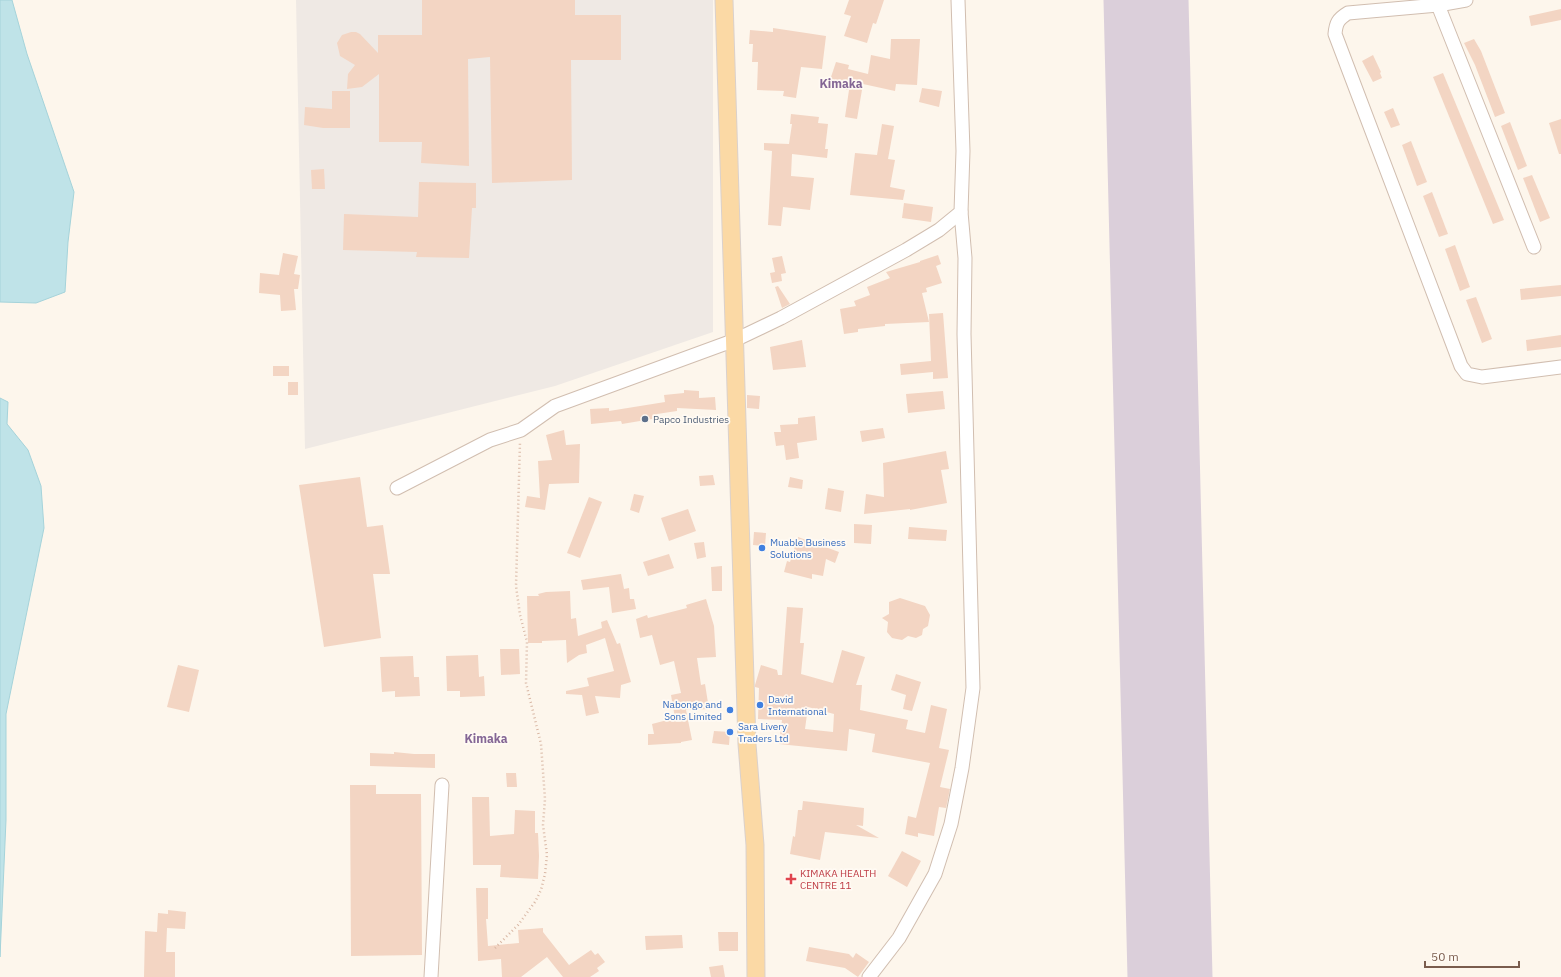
<svg xmlns="http://www.w3.org/2000/svg" width="1561" height="977" font-family="'IBM Plex Sans',sans-serif">
	<rect width="100%" height="100%" fill="#fdf6ec"/>
	<!-- industrial -->
	<path fill="#efe9e4" d="M296,0H713V332L555,386L305,449Z"/>
	<!-- water -->
	<g fill="#bfe3e8" stroke="#a5d3da">
		<path d="M0,0H12L27,54L74,192L68,242L65,292L36,303L0,302Z"/>
		<path d="M0,398L8,402L7,424L28,450L41,486L44,528L6,714V820L0,957Z"/>
	</g>
	<g fill="none" stroke-linecap="round" stroke-linejoin="round">
		<!-- runway -->
		<path stroke="#dbcfda" stroke-width="85" d="M1146,0L1170,977"/>
	</g>
	<!-- building -->
	<g fill="#f3d5c3" fill-rule="evenodd">
		<path d="M422,0H575V15H621V60H571L572,180L492,183L490,57L468,59L469,166L421,163L422,142H379V74L362,87L347,89L348,74L355,65L340,56L337,43L342,35L351,32H356L360,34L378,53V35H422Z"/>
		<path d="M849,0H884L876,24L873,23L867,43L844,36L851,16L844,14Z"/>
		<path d="M1561,9V20L1531,26L1529,16Z"/>
		<path d="M773,28L826,36L822,69L801,67L796,98L783,96L784,91L757,90L758,62H752L753,44H749L750,30L773,32Z"/>
		<path d="M891,39H920L917,85L896,84L895,91L863,84L857,119L845,117L849,90H846L847,86L829,83L836,62L849,65L848,69L868,74L871,55L890,59Z"/>
		<path d="M1474,39L1481,51L1505,113L1495,117L1475,65L1464,43Z"/>
		<path d="M1373,55L1381,72L1380,73L1382,78L1373,82L1362,61Z"/>
		<path d="M1443,73L1504,220L1493,224L1433,77Z"/>
		<path d="M922,88L942,91L939,107L919,102Z"/>
		<path d="M332,91H350V128H323L304,125L305,107L332,109Z"/>
		<path d="M1393,108L1400,125L1391,128L1384,112Z"/>
		<path d="M791,114L819,117L818,123L828,124L825,149H828L827,158L792,154L791,176L814,178L810,210L783,207L781,226L768,225L772,151L764,150V143L789,144L792,124H790Z"/>
		<path d="M1561,119V154H1559L1549,123Z"/>
		<path d="M1510,122L1527,166L1518,170L1501,126Z"/>
		<path d="M882,124L894,126L888,159L895,160L890,187L905,190L903,200L850,195L855,153L877,155Z"/>
		<path d="M1411,141L1427,182L1417,186L1402,145Z"/>
		<path d="M324,169L325,189H312L311,170Z"/>
		<path d="M1532,175L1550,218L1540,222L1523,178Z"/>
		<path d="M419,182L476,183V208H472L469,258L416,257L417,252L343,250L344,214L418,217Z"/>
		<path d="M1432,192L1448,234L1439,237L1423,196Z"/>
		<path d="M904,203L933,207L931,222L902,218Z"/>
		<path d="M1455,245L1470,287L1460,291L1445,249Z"/>
		<path d="M283,253L298,256L294,274L300,275L298,289H294L296,310L281,311L280,295L259,293L260,273L279,275Z"/>
		<path d="M938,255L941,264L936,266L942,283L926,288L927,292L922,293L929,322L885,324V326L858,329V332L844,334L840,309L856,306L854,301L870,295L867,287L890,278L886,272L920,262V261Z"/>
		<path d="M782,256L786,273L781,274L782,281L772,283L770,273L775,272L772,258Z"/>
		<path d="M1561,285V296L1521,300L1520,289Z"/>
		<path d="M778,286L790,304L782,308L775,287Z"/>
		<path d="M1476,297L1492,339L1482,343L1466,300Z"/>
		<path d="M943,313L948,378L933,379V372L901,375L900,364L931,361L929,314Z"/>
		<path d="M1561,335V347L1527,351L1526,340Z"/>
		<path d="M802,340L806,367L773,370L770,347Z"/>
		<rect x="273" y="366" width="16" height="10"/>
		<rect x="288" y="382" width="10" height="13"/>
		<path d="M684,390L699,391V398L715,397L716,410L677,408V411L657,414L658,418L622,424L621,421L591,424L590,409L609,408V411L665,402L664,395L684,393Z"/>
		<path d="M943,391L945,409L908,413L906,394Z"/>
		<path d="M747,395L760,396L759,409L747,408Z"/>
		<path d="M815,416L817,440L797,443L799,458L786,460L784,445L776,446L774,432H781L780,425L798,424V418Z"/>
		<path d="M883,428L885,438L862,442L860,431Z"/>
		<path d="M564,430L566,445L580,444L579,483L549,484L545,510L525,507L527,496L540,498L538,461L552,460L546,435Z"/>
		<path d="M946,451L949,469L941,470L947,503L910,510V509L864,514L866,494L884,497L883,463Z"/>
		<path d="M713,475L715,485L700,486L699,476Z"/>
		<path d="M360,477L367,527L383,525L390,574H373L381,638L324,647L299,485Z"/>
		<path d="M790,477L803,480L802,489L788,487Z"/>
		<path d="M828,488L844,491L841,512L825,509Z"/>
		<path d="M634,494L644,496L639,513L630,510Z"/>
		<path d="M589,497L602,502L580,558L567,553Z"/>
		<path d="M688,509L696,531L669,541L661,518Z"/>
		<path d="M854,524L872,525L871,544L854,543Z"/>
		<path d="M909,527L947,530L946,541L908,539Z"/>
		<path d="M754,532L766,533L765,546L753,545Z"/>
		<path d="M798,537L839,552L835,563L826,559L823,576L812,574V579L784,572L787,561L790,562Z"/>
		<path d="M704,542L706,557L697,559L694,543Z"/>
		<path d="M669,554L674,568L648,576L643,562Z"/>
		<path d="M722,566V591H712L711,567Z"/>
		<path d="M621,574L624,589L629,588L630,599H634L636,609L612,613L609,587L583,590L581,580Z"/>
		<path d="M570,591L571,619L576,618L578,636L602,628L601,622L607,620L617,644L620,643L631,682L621,685L620,698L595,696L599,713L586,716L582,695L566,694V691L589,686L587,678L614,671L605,638L586,645L587,653L579,655L567,663L566,640L542,641V643H528L527,596H539L538,594L546,592Z"/>
		<path d="M900,598L925,606L930,615L928,626L923,629L922,635L916,638L908,636L902,640L892,638L887,632L888,622L882,618L889,614V602Z"/>
		<path d="M706,599L714,626L716,657L697,658L701,685L705,684L709,709L686,710L692,740L681,742V743L648,745V734H654L652,724L675,718L671,695L681,693L674,661L660,665L652,635L640,638L636,619L647,615L648,618L687,608L686,605Z"/>
		<path d="M787,607L803,608L800,643H804L801,674L833,683L842,650L865,657L856,685H862L860,710L908,720L906,729L925,733L931,705L947,709L939,748L949,750L940,787L950,789L946,808L939,807L934,836L918,833V837L905,834L908,816L916,818L930,763L872,752L875,734L849,729L847,751L779,744L782,720L758,719L759,688L755,687V685L761,665L777,670L778,675H782ZM808,707L834,714L833,732L805,729Z"/>
		<path d="M500,649H519L520,674L501,675Z"/>
		<path d="M478,655L479,677L484,676L485,696L460,697V691H447L446,656Z"/>
		<path d="M413,656L414,677H419L420,696L395,697V691L382,692L380,657Z"/>
		<path d="M178,665L199,670L189,712L167,707Z"/>
		<path d="M896,674L921,682L912,711L903,709L906,695L891,690Z"/>
		<path d="M714,731L730,732L729,745L712,743Z"/>
		<path d="M394,752L414,754H435V768L370,766V753L394,754Z"/>
		<path d="M506,773H516L517,787H507Z"/>
		<path d="M350,785H376V794H421L422,955L351,956Z"/>
		<path d="M472,797H489L490,836L514,834L515,810L535,811V833H538L539,856L538,879L500,877L501,865H473Z"/>
		<path d="M803,801L864,808L863,826L856,825L879,838L825,832L820,860L790,854L793,836L795,837L798,810H802Z"/>
		<path d="M902,851L921,861L907,887L888,876Z"/>
		<path d="M476,888H488V919H486L488,946L519,943L518,930L543,928V932L569,965L591,950L595,955L598,953L605,962L597,968L599,971L590,977H563L547,957L521,977H502L501,959L478,961Z"/>
		<path d="M168,910L186,912L185,929L167,928L166,952H175V977H144L145,931L157,932L158,913L168,914Z"/>
		<path d="M718,932H738V951H719Z"/>
		<path d="M682,935L683,948L646,950L645,936Z"/>
		<path d="M809,947L849,954L853,958L856,953L869,962L858,977L845,968L806,961Z"/>
		<path d="M723,965L725,977H711L709,967Z"/>
	</g>
	<g fill="none" stroke-linecap="round" stroke-linejoin="round">
		<!-- minor casing -->
		<g stroke="#d1beb0" stroke-width="15">
			<g id="minor">
				<path d="M1466,0L1438,5L1348,13C1338,19 1336,23 1335,34L1461,366L1467,374L1482,377L1561,367"/>
				<path d="M1438,5L1534,247"/>
				<path d="M397,488L490,440L521,430L555,406L735,340L781,318L906,250L939,230L961,212L963,151L958,0"/>
				<path d="M431,977L442,785"/>
				<path d="M869,977L899,938L935,874L951,824L962,768L973,688L964,334L965,258L961,212"/>
			</g>
		</g>
		<!-- major casing -->
		<g stroke="#dad1cd" stroke-width="19">
			<path id="major" d="M724,0L747,744L755,845L756,977"/>
		</g>
		<!-- path -->
		<path stroke="#d9b8a5" stroke-width="2.5" stroke-dasharray="1 3" stroke-linecap="butt" d="M495,948L518,925L535,902L541,890L545,874L547,855L543,825L545,799L541,744L526,683L527,642L520,615L516,586L520,442"/>
		<!-- minor -->
		<use href="#minor" stroke="#fff" stroke-width="13"/>
		<!-- major -->
		<use href="#major" stroke="#fbd9a5" stroke-width="17"/>
	</g>
	<!-- markers -->
	<circle fill="#5c6f8a" stroke="#fffaf3" stroke-width="1.5" cx="645" cy="419" r="4"/>
	<g fill="#3f7fe0" stroke="#fffaf3" stroke-width="1.5">
		<circle cx="762" cy="548" r="4"/>
		<circle cx="760" cy="705" r="4"/>
		<circle cx="730" cy="710" r="4"/>
		<circle cx="730" cy="732" r="4"/>
	</g>
	<path fill="#e0444e" stroke="#fffaf3" stroke-width="1.5" d="M789 873h4v4h4v4h-4v4h-4v-4h-4v-4h4z"/>
	<g text-anchor="middle" dominant-baseline="central" stroke-width="3.5" stroke-linejoin="round" paint-order="stroke">
		<!-- service labels -->
		<g font-size="10" fill="#4e5e75" stroke="#fffaf3" text-anchor="start">
			<text x="653" y="419">Papco Industries</text>
		</g>
		<!-- shop labels -->
		<g font-size="10" fill="#366cbe" stroke="#fffaf3" text-anchor="start">
			<text x="770" y="542">Muable Business<tspan x="770" dy="12">Solutions</tspan></text>
			<text x="768" y="699">David<tspan x="768" dy="12">International</tspan></text>
			<text x="722" y="704" text-anchor="end">Nabongo and<tspan x="722" dy="12">Sons Limited</tspan></text>
			<text x="738" y="726">Sara Livery<tspan x="738" dy="12">Traders Ltd</tspan></text>
		</g>
		<!-- health labels -->
		<g font-size="10" fill="#be3a42" stroke="#fffaf3" text-anchor="start">
			<text x="800" y="873">KIMAKA HEALTH<tspan x="800" dy="12">CENTRE 11</tspan></text>
		</g>
		<!-- quarter labels -->
		<g font-size="12" font-weight="bold" fill="#846695" stroke="#fffaf3">
			<text x="841" y="83">Kimaka</text>
			<text x="486" y="738">Kimaka</text>
		</g>
	</g>
	<!-- scale -->
	<path d="M1425 961v6h94v-6" fill="none" stroke="#7a5c4d" stroke-width="2"/>
	<text x="1431" y="961" font-size="12" fill="#7a5c4d" stroke="#fffaf3" stroke-width="3" paint-order="stroke">50 m</text>
</svg>
